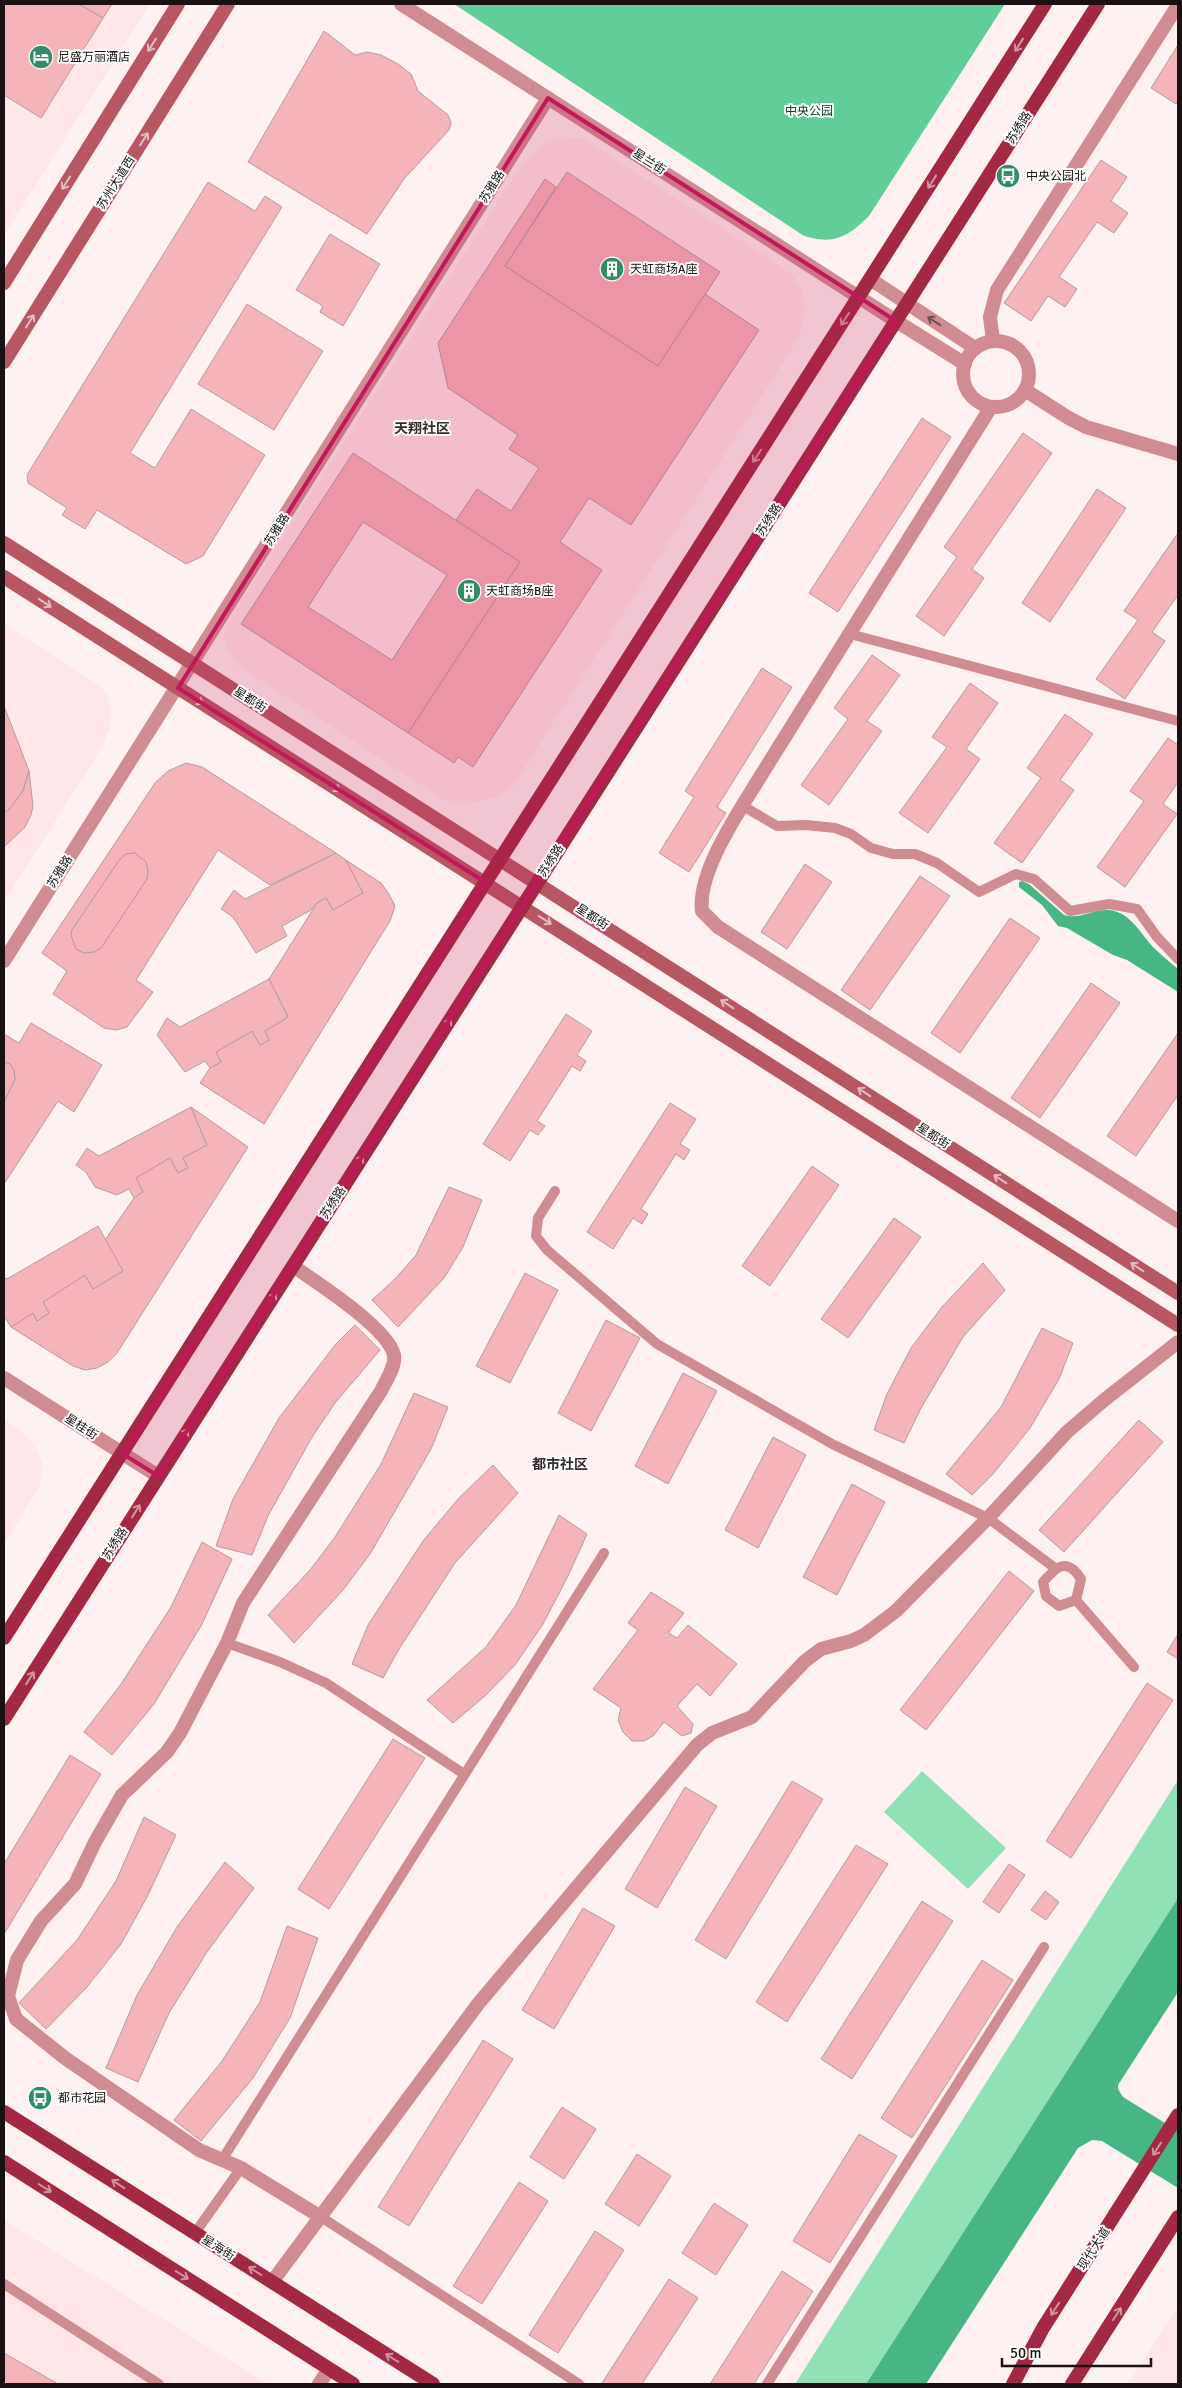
<svg xmlns="http://www.w3.org/2000/svg" width="1182" height="2388" font-family="Signika,'Noto Sans SC',sans-serif">
	<rect width="100%" height="100%" fill="#fef1f2"/>
	<!-- built -->
	<g fill="#ffe6e8">
		<path d="M4,4H150L4,235Z"/>
		<path d="M581,137L782,267L794,277L803,293L804,313L800,336L513,786L494,798L462,804L442,799L239,666L228,651L224,636L226,626L522,164L539,149L553,140Z"/>
		<path d="M4,624L99,685L108,697L111,712L110,726L102,747L4,902Z"/>
		<path d="M4,1419L24,1433L35,1445L42,1463L40,1486L4,1544Z"/>
		<path d="M4,2220L268,2384H4Z"/>
		<path d="M1178,2306V2384H1128Z"/>
	</g>
	<!-- green -->
	<g fill="#91e1b7">
		<path d="M922,1771L1006,1848L968,1889L884,1812Z"/>
		<path d="M1178,1780V1898L866,2384H795Z"/>
	</g>
	<!-- forest -->
	<path fill="#61ce9a" d="M454,4H1005L869,216C847,237 835,245 804,236Z"/>
	<!-- water -->
	<g fill="#48b684">
		<path d="M1022,881L1029,884L1064,915C1078,920 1093,909 1109,910C1131,912 1141,935 1155,949C1162,956 1170,962 1178,969V992L1127,960L1113,955L1067,928L1058,926L1042,905L1019,887V882Z"/>
		<path d="M1178,1898V1992L1118,2085V2089L1123,2097L1178,2131V2188L1102,2141L1092,2140L1078,2148L926,2384H866Z"/>
	</g>
	<!-- building -->
	<g fill="#f5b4ba" stroke="#b29e9f" fill-rule="evenodd">
		<path d="M4,4H79L103,18L41,118L4,95Z"/>
		<path d="M79,4H112L103,18Z"/>
		<path d="M324,31L355,55L367,52L381,55L398,64L411,74L418,91L448,115L451,122L449,130L404,179L367,234L248,162Z"/>
		<path d="M1178,45V101L1176,104L1151,88Z"/>
		<path d="M1101,160L1127,177L1111,201L1128,213L1114,233L1097,222L1059,277L1077,289L1065,307L1048,296L1031,321L1004,303Z"/>
		<path d="M567,172L720,272L658,366L505,266Z"/>
		<path d="M545,179L556,187L505,266L658,366L705,294L759,330L631,525L589,498L560,542L602,570L473,767L458,757L454,763L408,733L520,562L456,520L477,489L511,511L539,468L509,449L518,435L448,388L438,343Z"/>
		<path d="M208,182L255,211L265,196L282,207L130,453L155,468L191,409L265,455L203,556L186,564L97,510L85,529L62,515L67,508L28,483L27,475Z"/>
		<path d="M330,234L380,264L343,326L320,312L323,306L296,290Z"/>
		<path d="M247,304L323,351L274,430L198,384Z"/>
		<path d="M922,418L951,437L838,612L809,593Z"/>
		<path d="M1023,433L1052,453L972,569L984,578L944,636L916,616L957,557L944,547Z"/>
		<path d="M353,453L520,562L408,733L241,624ZM363,522L447,575L392,660L308,607Z"/>
		<path d="M1097,489L1126,508L1050,622L1022,603Z"/>
		<path d="M1178,533V595L1152,632L1165,641L1125,699L1096,679L1138,620L1124,611Z"/>
		<path d="M872,655L900,675L867,721L882,731L829,805L801,785L848,719L834,708Z"/>
		<path d="M762,668L792,687L717,807L726,813L689,872L659,853L694,797L685,791Z"/>
		<path d="M970,683L998,703L966,749L980,759L928,833L899,813L947,747L932,737Z"/>
		<path d="M4,706L29,771L23,791L9,810L4,813Z"/>
		<path d="M1065,714L1093,734L1060,780L1074,790L1022,863L994,843L1041,778L1027,768Z"/>
		<path d="M1168,738L1178,745V782L1163,804L1177,814L1125,887L1097,867L1144,801L1130,791Z"/>
		<path d="M186,763L202,767L336,853L270,885L218,850L136,980L153,992L127,1027L116,1030L104,1028L53,994L67,971L42,953L155,783L168,771ZM135,853L146,862L148,871L147,879L101,948L94,952L84,953L76,949L71,935L72,930L120,859L126,854Z"/>
		<path d="M29,771L33,806L31,815L25,827L4,847V813L9,810L23,791Z"/>
		<path d="M135,853L146,862L148,871L147,879L101,948L94,952L84,953L76,949L71,935L72,930L120,859L126,854Z"/>
		<path d="M336,853L346,860L363,893L333,910L326,898L317,903L311,910L282,926L287,936L256,953L233,917L221,909L234,890L245,899Z"/>
		<path d="M346,860L381,883L389,894L395,906L390,921L264,1124L200,1083L210,1068L221,1062L216,1052L252,1031L260,1045L269,1040L265,1031L288,1017L269,979L317,903L326,898L333,910L363,893Z"/>
		<path d="M805,864L832,882L787,949L761,932Z"/>
		<path d="M920,876L950,896L870,1010L841,990Z"/>
		<path d="M1010,918L1040,938L960,1053L931,1033Z"/>
		<path d="M269,979L288,1017L265,1031L269,1040L260,1045L252,1031L216,1052L221,1062L210,1068L205,1061L185,1072L157,1035L167,1018L180,1027Z"/>
		<path d="M1091,983L1120,1003L1040,1118L1011,1098Z"/>
		<path d="M566,1014L592,1031L577,1055L586,1061L580,1071L572,1066L537,1121L545,1126L538,1135L530,1130L510,1161L483,1144Z"/>
		<path d="M31,1023L102,1065L74,1112L58,1101L4,1184V1102L15,1079L14,1070L10,1064L4,1062V1034L19,1043Z"/>
		<path d="M1178,1033V1095L1136,1156L1107,1136Z"/>
		<path d="M4,1062L10,1064L14,1070L15,1079L4,1102Z"/>
		<path d="M670,1103L696,1119L680,1144L690,1150L684,1160L676,1154L641,1209L648,1214L642,1224L633,1218L613,1249L587,1232Z"/>
		<path d="M191,1107L207,1145L183,1158L188,1168L178,1173L170,1158L136,1178L143,1192L134,1198L129,1189L117,1195L95,1187L86,1172L76,1165L87,1148L99,1156Z"/>
		<path d="M191,1107L248,1147L117,1353L108,1362L97,1368L85,1370L73,1366L11,1327L33,1313L37,1321L49,1313L43,1302L85,1275L93,1289L123,1271L105,1240L134,1198L143,1192L136,1178L170,1158L178,1173L188,1168L183,1158L207,1145Z"/>
		<path d="M812,1166L839,1185L770,1286L742,1266Z"/>
		<path d="M449,1187L482,1200L463,1247L444,1278L398,1327L372,1300L395,1279L416,1255Z"/>
		<path d="M894,1218L921,1237L848,1338L821,1319Z"/>
		<path d="M98,1226L123,1271L93,1289L85,1275L43,1302L49,1313L37,1321L33,1313L11,1327L4,1316V1277L7,1279Z"/>
		<path d="M983,1263L1005,1290L963,1337L920,1410L904,1443L874,1430L887,1394L911,1348L942,1307Z"/>
		<path d="M525,1273L558,1290L510,1383L476,1366Z"/>
		<path d="M606,1320L640,1338L591,1431L558,1413Z"/>
		<path d="M355,1325L380,1350L335,1403L312,1437L268,1516L252,1555L216,1546L233,1499L279,1418L335,1345Z"/>
		<path d="M1042,1328L1073,1343L1059,1379L1030,1428L993,1474L972,1495L946,1474L1001,1407Z"/>
		<path d="M683,1373L717,1391L668,1484L635,1466Z"/>
		<path d="M414,1393L448,1407L431,1449L370,1554L343,1590L294,1643L268,1615L310,1570L335,1537L381,1464Z"/>
		<path d="M1139,1420L1163,1442L1064,1552L1039,1530Z"/>
		<path d="M773,1437L806,1455L758,1548L725,1530Z"/>
		<path d="M493,1465L518,1493L455,1563L399,1649L383,1678L352,1664L368,1625L423,1541L458,1499Z"/>
		<path d="M852,1484L885,1502L837,1595L803,1577Z"/>
		<path d="M559,1515L587,1534L568,1576L543,1624L515,1665L486,1695L453,1723L427,1700L486,1647L516,1605Z"/>
		<path d="M202,1542L232,1559L202,1624L154,1704L112,1755L84,1732L121,1684L171,1607Z"/>
		<path d="M1009,1571L1034,1591L926,1730L900,1710Z"/>
		<path d="M651,1592L684,1613L668,1633L677,1638L688,1625L737,1664L710,1696L697,1684L677,1706L693,1724L691,1733L682,1736L664,1722L653,1736L644,1741H632L623,1732L618,1720L621,1708L593,1689L638,1630L628,1623Z"/>
		<path d="M1178,1634V1659L1167,1652Z"/>
		<path d="M1147,1683L1173,1700L1071,1858L1046,1841Z"/>
		<path d="M393,1739L425,1758L329,1909L298,1889Z"/>
		<path d="M70,1755L101,1774L4,1934V1864Z"/>
		<path d="M792,1781L823,1799L726,1959L695,1940Z"/>
		<path d="M685,1787L717,1806L657,1908L625,1889Z"/>
		<path d="M144,1817L176,1835L147,1897L121,1944L87,1987L46,2029L19,2003L77,1940L116,1881Z"/>
		<path d="M856,1845L888,1864L787,2022L756,2002Z"/>
		<path d="M225,1862L254,1888L207,1952L169,2013L138,2082L106,2068L137,1995L177,1927Z"/>
		<path d="M1009,1864L1025,1875L999,1913L983,1902Z"/>
		<path d="M1045,1891L1059,1902L1046,1920L1031,1910Z"/>
		<path d="M922,1901L953,1921L852,2079L821,2059Z"/>
		<path d="M583,1908L615,1926L554,2029L522,2010Z"/>
		<path d="M287,1926L318,1938L290,2018L253,2078L201,2141L174,2120L222,2061L260,2002Z"/>
		<path d="M982,1960L1013,1980L912,2138L881,2118Z"/>
		<path d="M483,2040L513,2059L409,2226L378,2207Z"/>
		<path d="M562,2107L596,2129L564,2179L530,2157Z"/>
		<path d="M859,2134L897,2156L830,2263L793,2241Z"/>
		<path d="M637,2154L671,2176L639,2226L605,2204Z"/>
		<path d="M519,2182L548,2201L482,2304L453,2286Z"/>
		<path d="M714,2203L748,2225L716,2275L682,2253Z"/>
		<path d="M595,2231L624,2250L558,2353L529,2335Z"/>
		<path d="M782,2271L813,2291L754,2384H710Z"/>
		<path d="M669,2279L698,2298L642,2384H604L602,2383Z"/>
		<path d="M4,2353L58,2384H4Z"/>
	</g>
	<g fill="none" stroke-linecap="round" stroke-linejoin="round">
		<!-- service -->
		<g stroke="#d08c92" stroke-width="10">
			<path d="M850,634L1178,721"/>
			<path d="M743,806L777,826L806,825L835,828L851,834L871,848L893,854H915L937,863L979,892L1016,874L1034,879L1070,911L1109,904L1137,909L1157,937L1178,959"/>
			<path d="M555,1191L538,1218L536,1236L547,1250L657,1344L834,1445L988,1518L1055,1568"/>
			<path d="M1076,1600L1059,1606L1046,1596L1043,1582C1057,1566 1067,1557 1081,1579L1076,1600L1134,1667"/>
			<path d="M227,1643L280,1662L326,1683L464,1774"/>
			<path d="M222,2160L604,1553"/>
			<path d="M321,2217L579,2384"/>
			<path d="M195,2233L241,2168"/>
			<path d="M4,2284L159,2384"/>
			<path d="M767,2384L1044,1947"/>
		</g>
		<!-- minor -->
		<g stroke="#d08c92" stroke-width="14">
			<path d="M870,279L975,348"/>
			<path d="M896,321L965,364"/>
			<circle cx="996" cy="374" r="33"/>
			<path d="M993,341L990,317L997,290L1178,5"/>
			<path d="M1025,390L1067,417L1086,427L1178,454"/>
			<path d="M991,407L760,777C740,810 697,872 702,911L718,927L1178,1221"/>
			<path d="M293,1266C316,1282 388,1328 394,1355C396,1367 386,1380 381,1391L243,1603L227,1643L180,1733L167,1752L122,1795L95,1842L75,1884L41,1921L17,1960L8,1996L16,2019L65,2058L199,2150L241,2168L321,2217"/>
			<path d="M272,2282L478,2004L697,1745L712,1733L752,1717L805,1661L821,1649L851,1641L864,1635L896,1611L988,1518L1067,1432L1103,1401L1178,1342"/>
			<path d="M319,2384L329,2369"/>
		</g>
		<!-- tertiary -->
		<g stroke="#d08c92" stroke-width="14">
			<path d="M401,4L896,321"/>
			<path d="M4,961L548,98"/>
			<path d="M4,1378L158,1476"/>
		</g>
		<!-- secondary -->
		<g stroke="#b85664" stroke-width="14">
			<path d="M4,283L178,4"/>
			<path d="M4,362L228,4"/>
			<path d="M4,543L1178,1293"/>
			<path d="M4,577L1178,1325"/>
		</g>
		<!-- primary -->
		<g stroke="#a32843" stroke-width="14">
			<path d="M4,1638L1045,4"/>
			<path d="M4,1719L1098,4"/>
			<path d="M4,2112L433,2384"/>
			<path d="M4,2162L353,2384"/>
			<path d="M1013,2384L1043,2328L1178,2115"/>
			<path d="M1072,2384L1178,2217"/>
		</g>
	</g>
	<!-- one-way arrows -->
	<defs><path id="oneway-shaft" d="M-6 0H5M1.5-3L5.5 0L1.5 3" fill="none" stroke-width="1.6" stroke-linecap="round" stroke-linejoin="round" transform="scale(1.25)"/></defs>
	<g stroke="#e3bbc1">
		<use href="#oneway-shaft" transform="translate(152 45) rotate(122)"/>
		<use href="#oneway-shaft" transform="translate(144 139) rotate(-58)"/>
		<use href="#oneway-shaft" transform="translate(66 183) rotate(122)"/>
		<use href="#oneway-shaft" transform="translate(30 321) rotate(-58)"/>
		<use href="#oneway-shaft" transform="translate(45 603) rotate(33)"/>
		<use href="#oneway-shaft" transform="translate(197 700) rotate(32)"/>
		<use href="#oneway-shaft" transform="translate(334 787) rotate(32)"/>
		<use href="#oneway-shaft" transform="translate(545 920) rotate(33)"/>
		<use href="#oneway-shaft" transform="translate(727 1004) rotate(-147)"/>
		<use href="#oneway-shaft" transform="translate(864 1092) rotate(-147)"/>
		<use href="#oneway-shaft" transform="translate(1000 1179) rotate(-147)"/>
		<use href="#oneway-shaft" transform="translate(1137 1267) rotate(-147)"/>
	</g>
	<g stroke="#d194a1">
		<use href="#oneway-shaft" transform="translate(1019 45) rotate(122)"/>
		<use href="#oneway-shaft" transform="translate(932 182) rotate(122)"/>
		<use href="#oneway-shaft" transform="translate(845 319) rotate(123)"/>
		<use href="#oneway-shaft" transform="translate(757 456) rotate(123)"/>
		<use href="#oneway-shaft" transform="translate(447 1025) rotate(-57)"/>
		<use href="#oneway-shaft" transform="translate(359 1162) rotate(-57)"/>
		<use href="#oneway-shaft" transform="translate(272 1299) rotate(-57)"/>
		<use href="#oneway-shaft" transform="translate(184 1435) rotate(-57)"/>
		<use href="#oneway-shaft" transform="translate(136 1511) rotate(-58)"/>
		<use href="#oneway-shaft" transform="translate(30 1678) rotate(-58)"/>
		<use href="#oneway-shaft" transform="translate(1157 2149) rotate(122)"/>
		<use href="#oneway-shaft" transform="translate(118 2184) rotate(-147)"/>
		<use href="#oneway-shaft" transform="translate(45 2188) rotate(32)"/>
		<use href="#oneway-shaft" transform="translate(255 2271) rotate(-148)"/>
		<use href="#oneway-shaft" transform="translate(182 2275) rotate(32)"/>
		<use href="#oneway-shaft" transform="translate(1055 2309) rotate(123)"/>
		<use href="#oneway-shaft" transform="translate(1117 2314) rotate(-57)"/>
		<use href="#oneway-shaft" transform="translate(392 2358) rotate(-148)"/>
	</g>
	<use stroke="#744e52" href="#oneway-shaft" transform="translate(934 321) rotate(-147)"/>
	<!-- marked area -->
	<path fill="#c2185b" fill-opacity="0.2" stroke="#c2185b" stroke-width="4" stroke-linejoin="round" d="M548,98L896,321L158,1476L123,1454L485,882L178,688Z"/>
	<!-- icons -->
	<defs>
		<g id="hotel-disc" transform="scale(1.25)"><circle r="9.5" fill="#308d64" stroke="#fff"/><path d="M-6-4.5h1.5V1H6V5H4.5V3h-9V5H-6ZM-4 0a1.8 1.8 0 1 1 3.6 0ZM.5 0V-2.5h3Q6-2.5 6 0Z" fill="#fff"/></g>
		<g id="bus-disc" transform="scale(1.25)"><circle r="9.5" fill="#308d64" stroke="#fff"/><path d="M-5-6H5V4H4V6H2V4H-2V6H-4V4H-5ZM-3.5-4V0h7V-4ZM-3.5 1.2v1.5H-2V1.2ZM2 1.2v1.5H3.5V1.2Z" fill="#fff"/></g>
		<g id="building-disc" transform="scale(1.25)"><circle r="9.5" fill="#308d64" stroke="#fff"/><path d="M-4-6H4V6H1V3H-1V6H-4ZM-2.5-4.3h1.7v1.8h-1.7ZM.8-4.3h1.7v1.8H.8ZM-2.5-1h1.7V.8h-1.7ZM.8-1h1.7V.8H.8Z" fill="#fff"/></g>
	</defs>
	<g fill-rule="evenodd">
		<use href="#hotel-disc" x="41" y="57"/>
		<use href="#bus-disc" x="1008" y="176"/>
		<use href="#building-disc" x="612" y="269"/>
		<use href="#building-disc" x="469" y="591"/>
		<use href="#bus-disc" x="40" y="2098"/>
	</g>
	<g text-anchor="middle" dominant-baseline="central" stroke-width="4" stroke-linejoin="round" paint-order="stroke">
		<!-- poi labels -->
		<g font-size="12" fill="#191112" stroke="#fff" text-anchor="start">
			<text x="58" y="57">尼盛万丽酒店</text>
			<text x="1026" y="176">中央公园北</text>
			<text x="630" y="269">天虹商场A座</text>
			<text x="486" y="591">天虹商场B座</text>
			<text x="58" y="2098">都市花园</text>
		</g>
		<!-- park labels -->
		<g font-size="12" fill="#13412c" stroke="#fff">
			<text x="809" y="111">中央公园</text>
		</g>
		<!-- street labels -->
		<g font-size="12" fill="#191112" stroke="#fff">
			<text transform="translate(1019 128) rotate(-58)">苏绣路</text>
			<text transform="translate(649 162) rotate(33)">星兰街</text>
			<text transform="translate(116 183) rotate(-58)">苏州大道西</text>
			<text transform="translate(492 187) rotate(-58)">苏雅路</text>
			<text transform="translate(769 520) rotate(-57)">苏绣路</text>
			<text transform="translate(277 530) rotate(-58)">苏雅路</text>
			<text transform="translate(250 700) rotate(32)">星都街</text>
			<text transform="translate(551 861) rotate(-57)">苏绣路</text>
			<text transform="translate(60 872) rotate(-58)">苏雅路</text>
			<text transform="translate(592 917) rotate(33)">星都街</text>
			<text transform="translate(933 1136) rotate(33)">星都街</text>
			<text transform="translate(333 1203) rotate(-57)">苏绣路</text>
			<text transform="translate(81 1427) rotate(33)">星桂街</text>
			<text transform="translate(115 1544) rotate(-58)">苏绣路</text>
			<text transform="translate(218 2248) rotate(32)">星海街</text>
			<text transform="translate(1094 2249) rotate(-57)">现代大道</text>
		</g>
		<!-- neighbourhood labels -->
		<g font-size="14" font-weight="bold" fill="#3a2a2b" stroke="#fff">
			<text x="422" y="428">天翔社区</text>
			<text x="560" y="1464">都市社区</text>
		</g>
	</g>
	<!-- border -->
	<rect width="1182" height="2388" fill="none" stroke="#191112" stroke-width="10"/>
	<!-- scale -->
	<path d="M1002 2358v8h149v-8" fill="none" stroke="#191112" stroke-width="2.5"/>
	<text x="1010" y="2358" font-size="15" fill="#191112" stroke="#ffffff" stroke-width="4" paint-order="stroke">50 m</text>
</svg>
